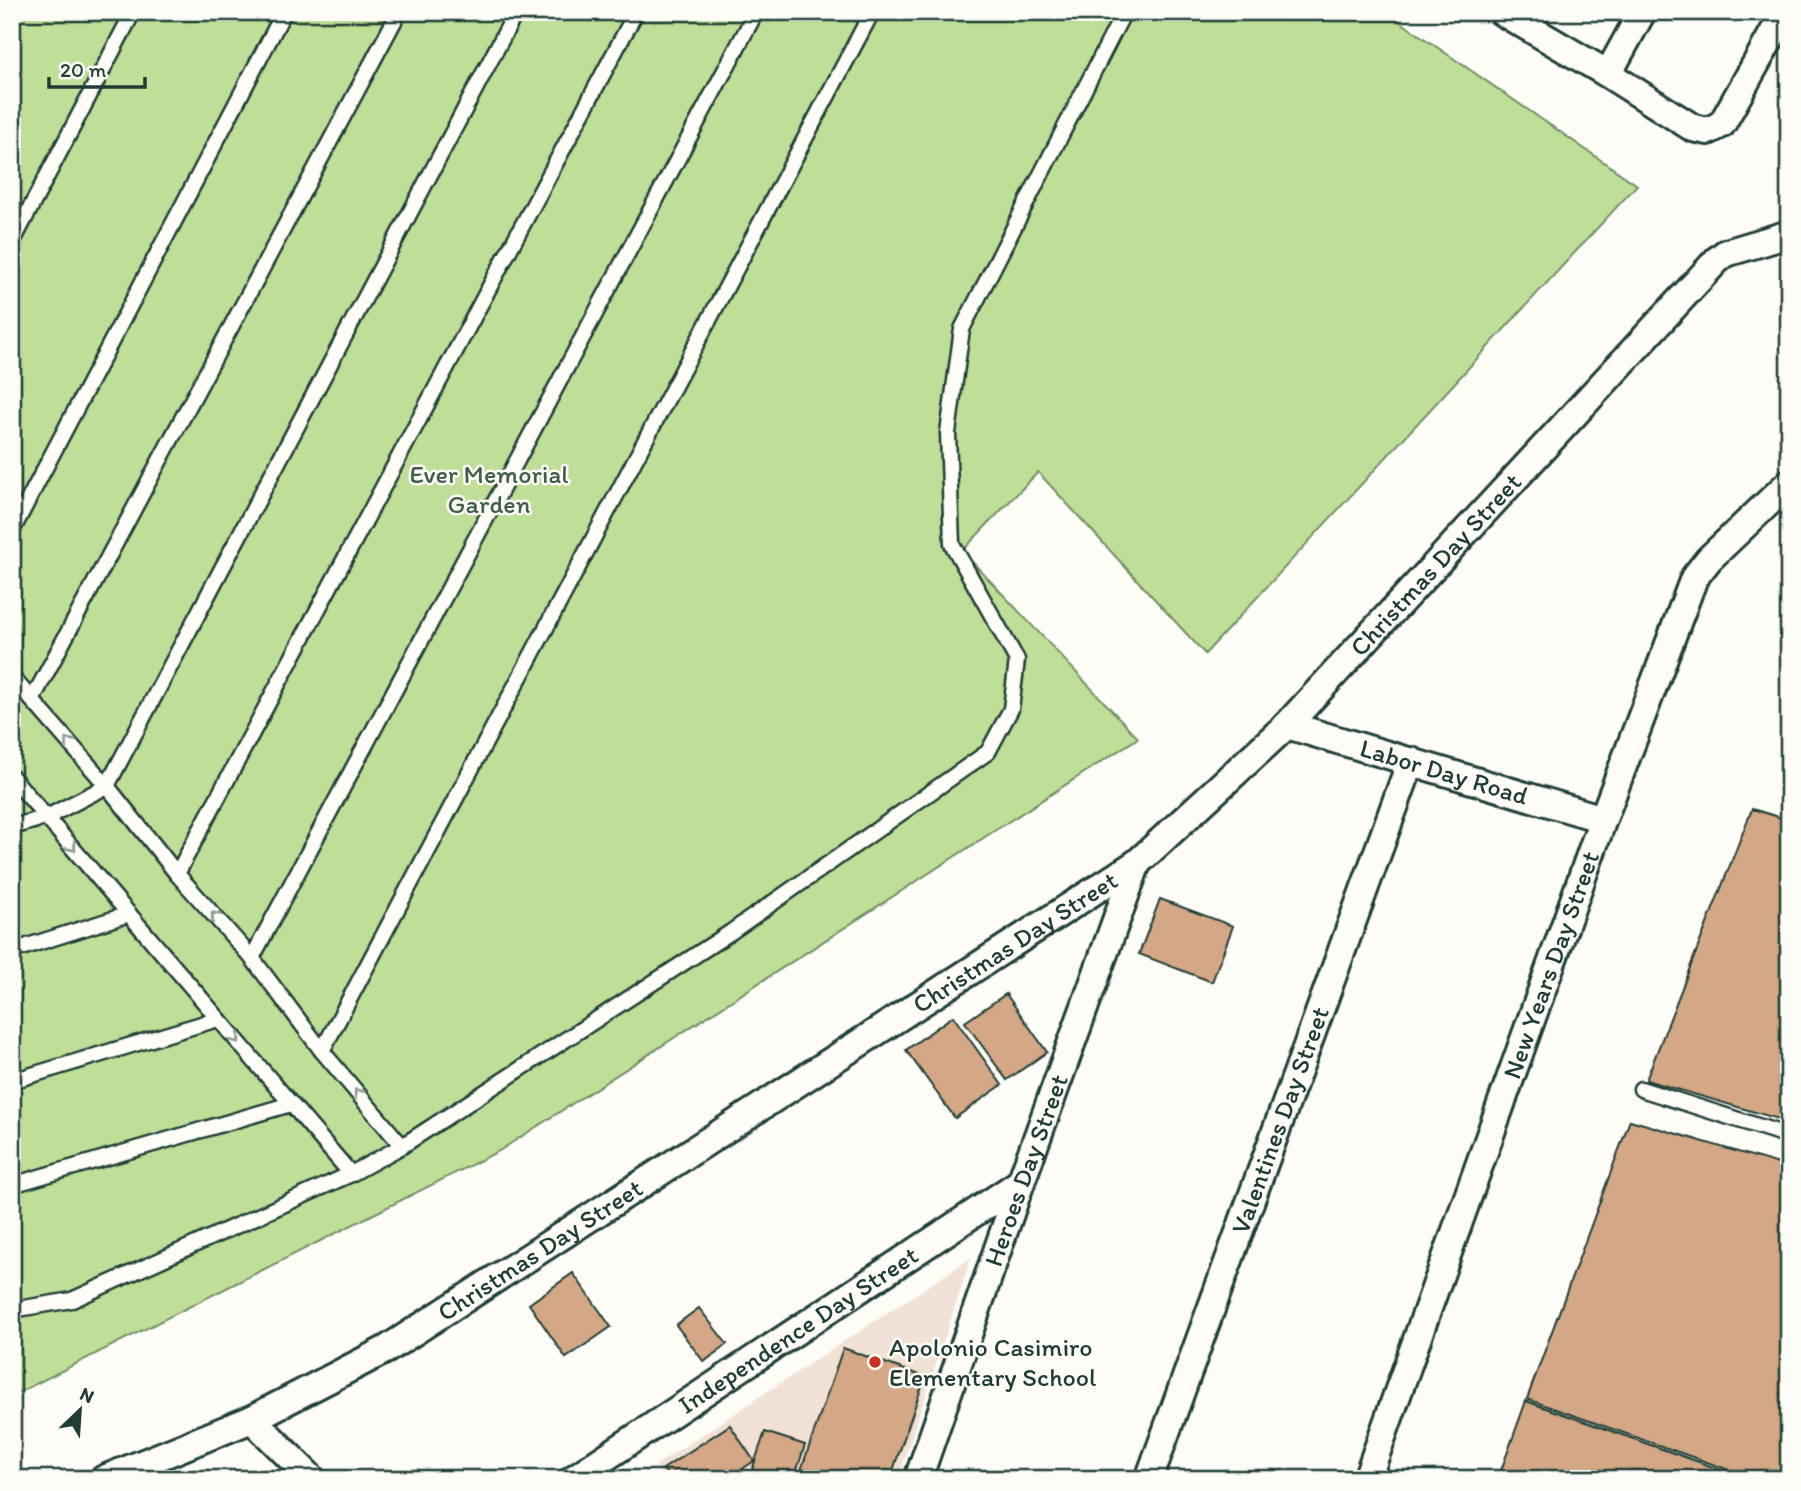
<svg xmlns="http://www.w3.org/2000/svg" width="1801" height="1491" font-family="Itim,sans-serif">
	<rect width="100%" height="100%" fill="#fdfcf7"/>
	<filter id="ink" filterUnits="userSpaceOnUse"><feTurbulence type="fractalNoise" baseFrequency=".0143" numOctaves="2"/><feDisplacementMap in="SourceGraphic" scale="14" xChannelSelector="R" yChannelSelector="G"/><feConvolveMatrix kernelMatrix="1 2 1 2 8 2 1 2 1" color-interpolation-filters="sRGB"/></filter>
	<g filter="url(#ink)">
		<!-- built -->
		<path fill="#f1e2d5" d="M971,1258L898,1479H664L656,1465Z"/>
		<!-- green -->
		<path fill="#bfdf98" stroke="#6f8e66" stroke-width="2" d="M12,12H1386L1637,185L1205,654L1038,472L962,551L1138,738L499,1151L12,1396Z"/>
		<!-- building -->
		<g fill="#d4a786" stroke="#1f3d34" stroke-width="2">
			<path d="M1752,809L1789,820V1122L1646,1080Z"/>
			<path d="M1160,899L1233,926L1212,982L1139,954Z"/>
			<path d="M1006,994L1047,1052L1007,1080L965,1022Z"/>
			<path d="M953,1016L1002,1085L955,1118L906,1050Z"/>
			<path d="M1630,1120L1789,1167V1479H1755L1527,1399Z"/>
			<path d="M573,1273L611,1327L566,1358L529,1304Z"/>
			<path d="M699,1308L727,1344L704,1362L676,1325Z"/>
			<path d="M843,1348L925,1377L890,1479H798Z"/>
			<path d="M1526,1401L1747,1479H1498Z"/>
			<path d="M730,1425L754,1461L738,1472L743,1479H670L663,1469Z"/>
			<path d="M765,1432L805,1445L794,1479H780L752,1470Z"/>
		</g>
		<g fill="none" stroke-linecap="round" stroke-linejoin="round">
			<!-- lane casing -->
			<g stroke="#1f3d34" stroke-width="19">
				<g id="lane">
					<path d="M12,243L133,12"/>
					<path d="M12,531L284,12"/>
					<path d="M12,677L107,786L177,874L252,958L322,1051L402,1146"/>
					<path d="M32,700L399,12"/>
					<path d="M12,777L351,1174"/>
					<path d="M12,827L47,817L107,786L516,12"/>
					<path d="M177,874L636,12"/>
					<path d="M12,951L129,914"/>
					<path d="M252,958L756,12"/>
					<path d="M322,1051L872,12"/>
					<path d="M12,1081L218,1019"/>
					<path d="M1641,1089L1789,1136"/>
					<path d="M12,1185L291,1104"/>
					<path d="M12,1310L72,1300L351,1174L402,1146L731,932L988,752L1011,709L1017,660L952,544L948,433L962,329L1124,12"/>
				</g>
			</g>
			<!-- street casing -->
			<g stroke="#1f3d34" stroke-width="32">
				<g id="street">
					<path d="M1502,12L1608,74L1693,128L1708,131L1722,124L1785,12"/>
					<path d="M1608,74L1642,12"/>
					<path id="s1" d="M1287,725L1603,819"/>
					<path d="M252,1419L312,1479"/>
					<path id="s2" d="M104,1479L252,1419L387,1349L1137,863L1287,725L1717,260L1726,253L1789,234"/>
					<path id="s3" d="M573,1479L1021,1182"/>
					<path id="s4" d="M918,1479L1021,1182L1137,863"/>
					<path id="s5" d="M1149,1479L1411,761"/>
					<path id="s6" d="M1367,1479L1603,819L1694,578L1709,559L1789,483"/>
				</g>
			</g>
			<!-- lane -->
			<use href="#lane" stroke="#fdfcf7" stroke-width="14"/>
			<!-- street -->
			<use href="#street" stroke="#fdfcf7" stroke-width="26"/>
		</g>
		<!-- one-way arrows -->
		<defs><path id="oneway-chevron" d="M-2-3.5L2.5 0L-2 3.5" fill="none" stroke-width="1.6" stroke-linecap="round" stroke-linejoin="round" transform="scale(1.75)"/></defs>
		<g stroke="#8e9c96">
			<use href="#oneway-chevron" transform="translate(69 742) rotate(-131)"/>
			<use href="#oneway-chevron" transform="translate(72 847) rotate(50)"/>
			<use href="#oneway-chevron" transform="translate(215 916) rotate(-132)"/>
			<use href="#oneway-chevron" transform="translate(236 1039) rotate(50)"/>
			<use href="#oneway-chevron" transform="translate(358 1093) rotate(-130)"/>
		</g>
	</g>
	<!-- markers -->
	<circle fill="#c8321e" stroke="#fdfcf7" stroke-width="2.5" cx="875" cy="1362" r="7"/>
	<g text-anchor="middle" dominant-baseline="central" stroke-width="5" stroke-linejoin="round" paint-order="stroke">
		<!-- park labels -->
		<g font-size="26" fill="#3f5d48" stroke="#fdfcf7">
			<text x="489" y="474">Ever Memorial<tspan x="489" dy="30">Garden</tspan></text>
		</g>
		<!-- street labels -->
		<g font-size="26" fill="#1f3d34" stroke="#fdfcf7">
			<text stroke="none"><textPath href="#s2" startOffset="1628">Christmas Day Street</textPath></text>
			<text stroke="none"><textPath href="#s1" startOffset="164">Labor Day Road</textPath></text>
			<text stroke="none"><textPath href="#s2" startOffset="1060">Christmas Day Street</textPath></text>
			<text stroke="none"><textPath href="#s6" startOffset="546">New Years Day Street</textPath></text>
			<text stroke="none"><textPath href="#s5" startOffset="382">Valentines Day Street</textPath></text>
			<text stroke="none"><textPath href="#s4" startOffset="327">Heroes Day Street</textPath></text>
			<text stroke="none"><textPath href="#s2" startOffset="494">Christmas Day Street</textPath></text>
			<text stroke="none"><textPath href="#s3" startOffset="270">Independence Day Street</textPath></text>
		</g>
		<!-- poi labels -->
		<g font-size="26" fill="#1f3d34" stroke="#fdfcf7" text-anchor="start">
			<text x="889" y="1347">Apolonio Casimiro<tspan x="889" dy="30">Elementary School</tspan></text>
		</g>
	</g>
	<!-- margin -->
	<rect width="1801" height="1491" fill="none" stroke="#fdfcf7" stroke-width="42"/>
	<rect x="21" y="21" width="1759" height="1449" fill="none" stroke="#1f3d34" stroke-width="2.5" filter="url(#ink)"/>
	<!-- north arrow -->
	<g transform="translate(80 1410) rotate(25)" stroke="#fdfcf7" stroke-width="5" paint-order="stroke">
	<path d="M0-5L12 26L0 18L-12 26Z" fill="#1f3d34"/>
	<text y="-10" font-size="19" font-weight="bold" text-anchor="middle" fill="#1f3d34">N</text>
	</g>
	<!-- scale -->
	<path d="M49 77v10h96v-10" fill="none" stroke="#1f3d34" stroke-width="3.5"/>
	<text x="60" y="77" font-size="21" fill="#1f3d34" stroke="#fdfcf7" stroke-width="5" paint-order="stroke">20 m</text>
</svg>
